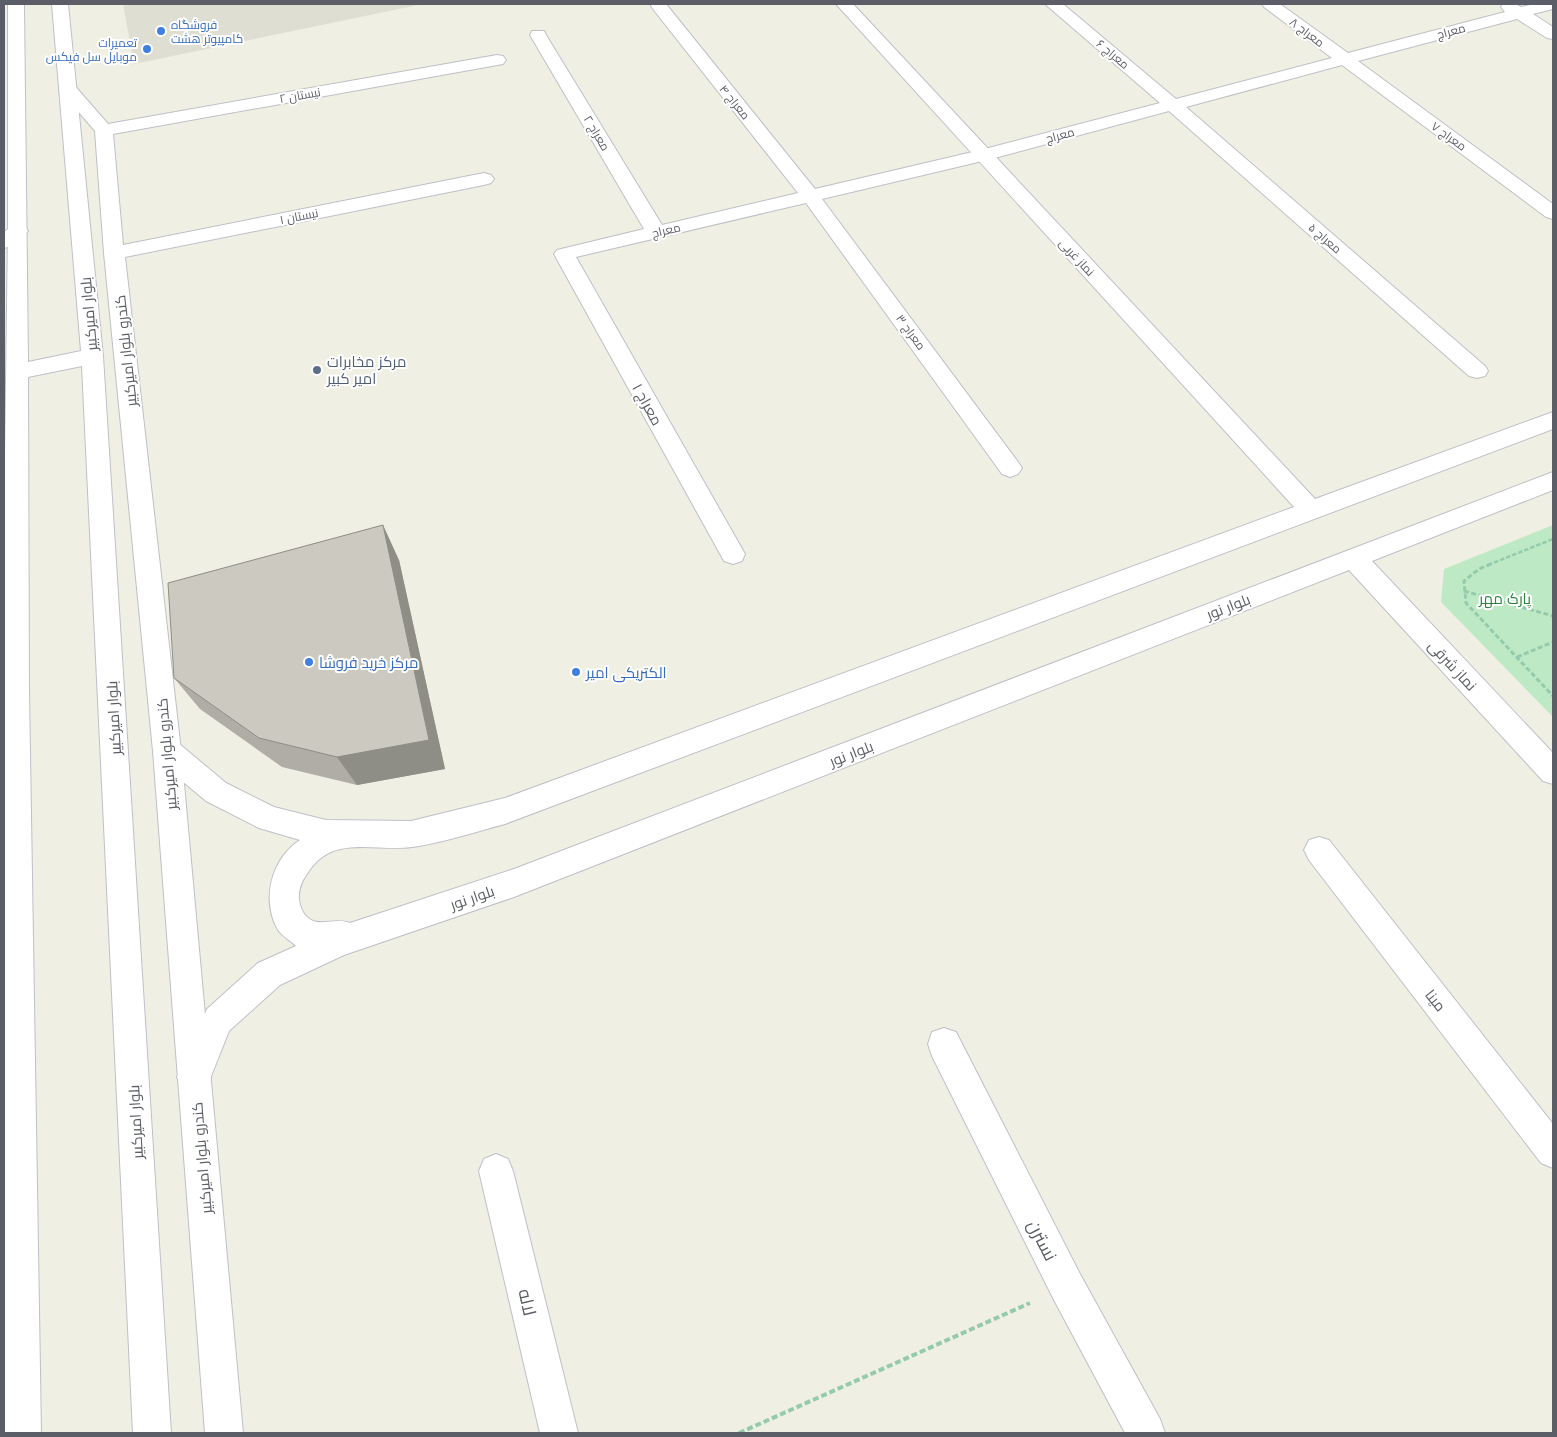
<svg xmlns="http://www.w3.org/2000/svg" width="1557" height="1437" font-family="'Noto Sans',Cairo,sans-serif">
	<rect width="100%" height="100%" fill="#f0efe3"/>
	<!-- education -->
	<path fill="#dfded2" d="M123,4H423L134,64Z"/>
	<!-- green -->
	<path fill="#bdeac4" d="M1553,525V717L1441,602L1444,569Z"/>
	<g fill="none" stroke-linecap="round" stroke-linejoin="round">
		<!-- street casing -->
		<g stroke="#bdc0c6" stroke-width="2">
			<g id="street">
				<path d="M652,4H666L815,189L981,150L1160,103L1045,4H1063L1176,99L1332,58L1264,7L1262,4H1280L1348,53L1505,12L1501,7L1503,4H1515L1521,7L1535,4H1553V9L1533,14L1553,27V39L1547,38L1517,19L1358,61L1553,204V219L1546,217L1342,65L1186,107L1485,366L1488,371L1485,376L1477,378L1469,376L1169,111L991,159L822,199L1018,462L1022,468L1018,474L1010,477L1002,474L806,203L576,257L745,554L742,561L733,564L724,561L554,254L557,250L644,229L530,35L532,31H544L546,35L662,225L798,193L653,9L651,6Z"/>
				<path d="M497,55L503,56L506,60L503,64L113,134L123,245L484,173L491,175L494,179L491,183L484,185L125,257L181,751L243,1433H205L153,751L104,253L95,131L59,89L62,85L68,84L74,85L108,124Z"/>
				<path d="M18,225L25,227L28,231L11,246L4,248V232L11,227Z"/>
				<path d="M1319,837L1329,840L1553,1124V1168L1541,1163L1309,860L1304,850L1309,840Z"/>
				<path d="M944,1028L956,1032L1080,1274L1160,1419L1165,1433H1125L1054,1300L932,1056L928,1044L932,1032Z"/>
				<path d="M496,1154L508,1159L513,1171L578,1433H540L479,1171L484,1159Z"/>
			</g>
		</g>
		<!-- secondary casing -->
		<g stroke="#bec0c8" stroke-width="2">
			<g id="secondary">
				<path d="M8,4H24L28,362L81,351L52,4H68L103,356L171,1433H133L82,366L28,377L29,691L41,1433H4V532L8,231Z"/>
				<path d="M836,4H853L1315,499L1553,412V429L505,824C474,832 443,843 412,847C376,852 333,834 309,871C303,879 298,888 299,899C300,908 304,917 313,921C323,925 338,918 350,923L514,869L1553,472V490L1372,561L1553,753V784L1543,781L1349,570L514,897L344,955L280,985L229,1031L206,1089L194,1094L182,1089L177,1077L207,1009L258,963L296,946C291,941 282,936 278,930C261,900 271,859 300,840L259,828L206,801L157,760L153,751L157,742L167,739L177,742L226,783L274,807L326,820L411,821L505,798L1294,507Z"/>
			</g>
		</g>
		<!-- path-far2 -->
		<path stroke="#95cbad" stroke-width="2.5" stroke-dasharray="4.5 2" stroke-linecap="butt" d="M1488,565L1553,539"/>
		<!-- path-far1 -->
		<g stroke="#95cbad" stroke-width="3" stroke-dasharray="5 2.5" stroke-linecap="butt">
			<path d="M1491,564L1479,569L1464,581L1466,603L1553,696"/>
			<path d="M1464,591L1553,616"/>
			<path d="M1517,657L1553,642"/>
		</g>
		<!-- path -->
		<path stroke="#95cbad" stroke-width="4" stroke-dasharray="6 3" stroke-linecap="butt" d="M739,1433L1030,1303"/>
		<!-- street -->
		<use href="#street" fill="#fff" fill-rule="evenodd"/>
		<!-- secondary -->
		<use href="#secondary" fill="#fff" fill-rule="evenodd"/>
	</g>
	<!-- wall -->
	<path fill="#afada5" d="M399,560L445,769L357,785L282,767L200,709L174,678Z"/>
	<!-- shaded-wall -->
	<path fill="#8e8d86" d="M383,525L399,560L445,769L357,785L337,757Z"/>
	<!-- building -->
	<path fill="#cbc9c0" stroke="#8e8d86" d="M383,525L429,740L337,757L259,738L174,678L168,583Z"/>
	<!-- markers -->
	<g fill="#3f7fe0" stroke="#fff" stroke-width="2">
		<circle cx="161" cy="31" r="5"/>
		<circle cx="147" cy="49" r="5"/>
		<circle cx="309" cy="662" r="5"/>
		<circle cx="576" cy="672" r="5"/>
	</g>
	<circle fill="#5c6f8a" stroke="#fff" stroke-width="2" cx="317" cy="370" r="5"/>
	<g text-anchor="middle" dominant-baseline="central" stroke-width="4" stroke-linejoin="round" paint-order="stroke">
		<!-- far-shop labels -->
		<g font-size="12" fill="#366cbe" stroke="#fff" text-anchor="start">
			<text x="171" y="24">فروشگاه<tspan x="171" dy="14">کامپیوتر هشت</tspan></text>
			<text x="137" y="42" text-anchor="end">تعمیرات<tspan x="137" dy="14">موبایل سل فیکس</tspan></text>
		</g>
		<!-- far-street labels -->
		<g font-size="12" fill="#5b5e66" stroke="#fff">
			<text transform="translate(1451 31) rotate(-15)">معراج</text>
			<text transform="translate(1307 32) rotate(37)">معراج ۸</text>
			<text transform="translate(1113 54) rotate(40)">معراج ۶</text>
			<text transform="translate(300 95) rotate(-10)">نیستان ۲</text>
			<text transform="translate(735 102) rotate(51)">معراج ۴</text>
			<text transform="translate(597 133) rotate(59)">معراج ۲</text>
			<text transform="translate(1060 135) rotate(-15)">معراج</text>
			<text transform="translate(1449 136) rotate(36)">معراج ۷</text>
			<text transform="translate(299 216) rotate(-11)">نیستان ۱</text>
			<text transform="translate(666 230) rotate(-13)">معراج</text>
			<text transform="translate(1325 238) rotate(41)">معراج ۵</text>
			<text transform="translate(1077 257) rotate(47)">نماز غربی</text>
			<text transform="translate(911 332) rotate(54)">معراج ۳</text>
		</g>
		<!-- street labels -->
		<g font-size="15" fill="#5b5e66" stroke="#fff">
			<text transform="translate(88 314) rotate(-95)">بلوار امیرکبیر</text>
			<text transform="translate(125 351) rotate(-96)">کندرو بلوار امیرکبیر</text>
			<text transform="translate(648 404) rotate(61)">معراج ۱</text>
			<text transform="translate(1228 606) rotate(-21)">بلوار نور</text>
			<text transform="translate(1453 665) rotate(47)">نماز شرقی</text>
			<text transform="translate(113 718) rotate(-93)">بلوار امیرکبیر</text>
			<text transform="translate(851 753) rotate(-21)">بلوار نور</text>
			<text transform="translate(166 754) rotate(-95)">کندرو بلوار امیرکبیر</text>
			<text transform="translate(472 897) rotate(-19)">بلوار نور</text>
			<text transform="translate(1436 1000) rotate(52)">مینا</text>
			<text transform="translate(135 1122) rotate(-93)">بلوار امیرکبیر</text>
			<text transform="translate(201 1158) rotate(-95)">کندرو بلوار امیرکبیر</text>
		</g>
		<!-- service labels -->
		<g font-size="15" fill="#4e5e75" stroke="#fff" text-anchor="start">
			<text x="327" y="361">مرکز مخابرات<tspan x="327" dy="17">امیر کبیر</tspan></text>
		</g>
		<!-- park labels -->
		<g font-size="15" fill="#2c843d" stroke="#fff">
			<text x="1505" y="598">پارک مهر</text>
		</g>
		<!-- shop labels -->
		<g font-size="15" fill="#366cbe" stroke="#fff" text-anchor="start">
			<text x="319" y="662">مرکز خرید فروشا</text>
			<text x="586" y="672">الکتریکی امیر</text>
		</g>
		<!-- near-street labels -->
		<g font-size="18" fill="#5b5e66" stroke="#fff">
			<text transform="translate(1043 1240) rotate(63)">نسترن</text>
			<text transform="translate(528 1302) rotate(77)">لاله</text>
		</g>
	</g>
	<!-- border -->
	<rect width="1557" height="1437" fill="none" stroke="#5b5e66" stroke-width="10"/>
</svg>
